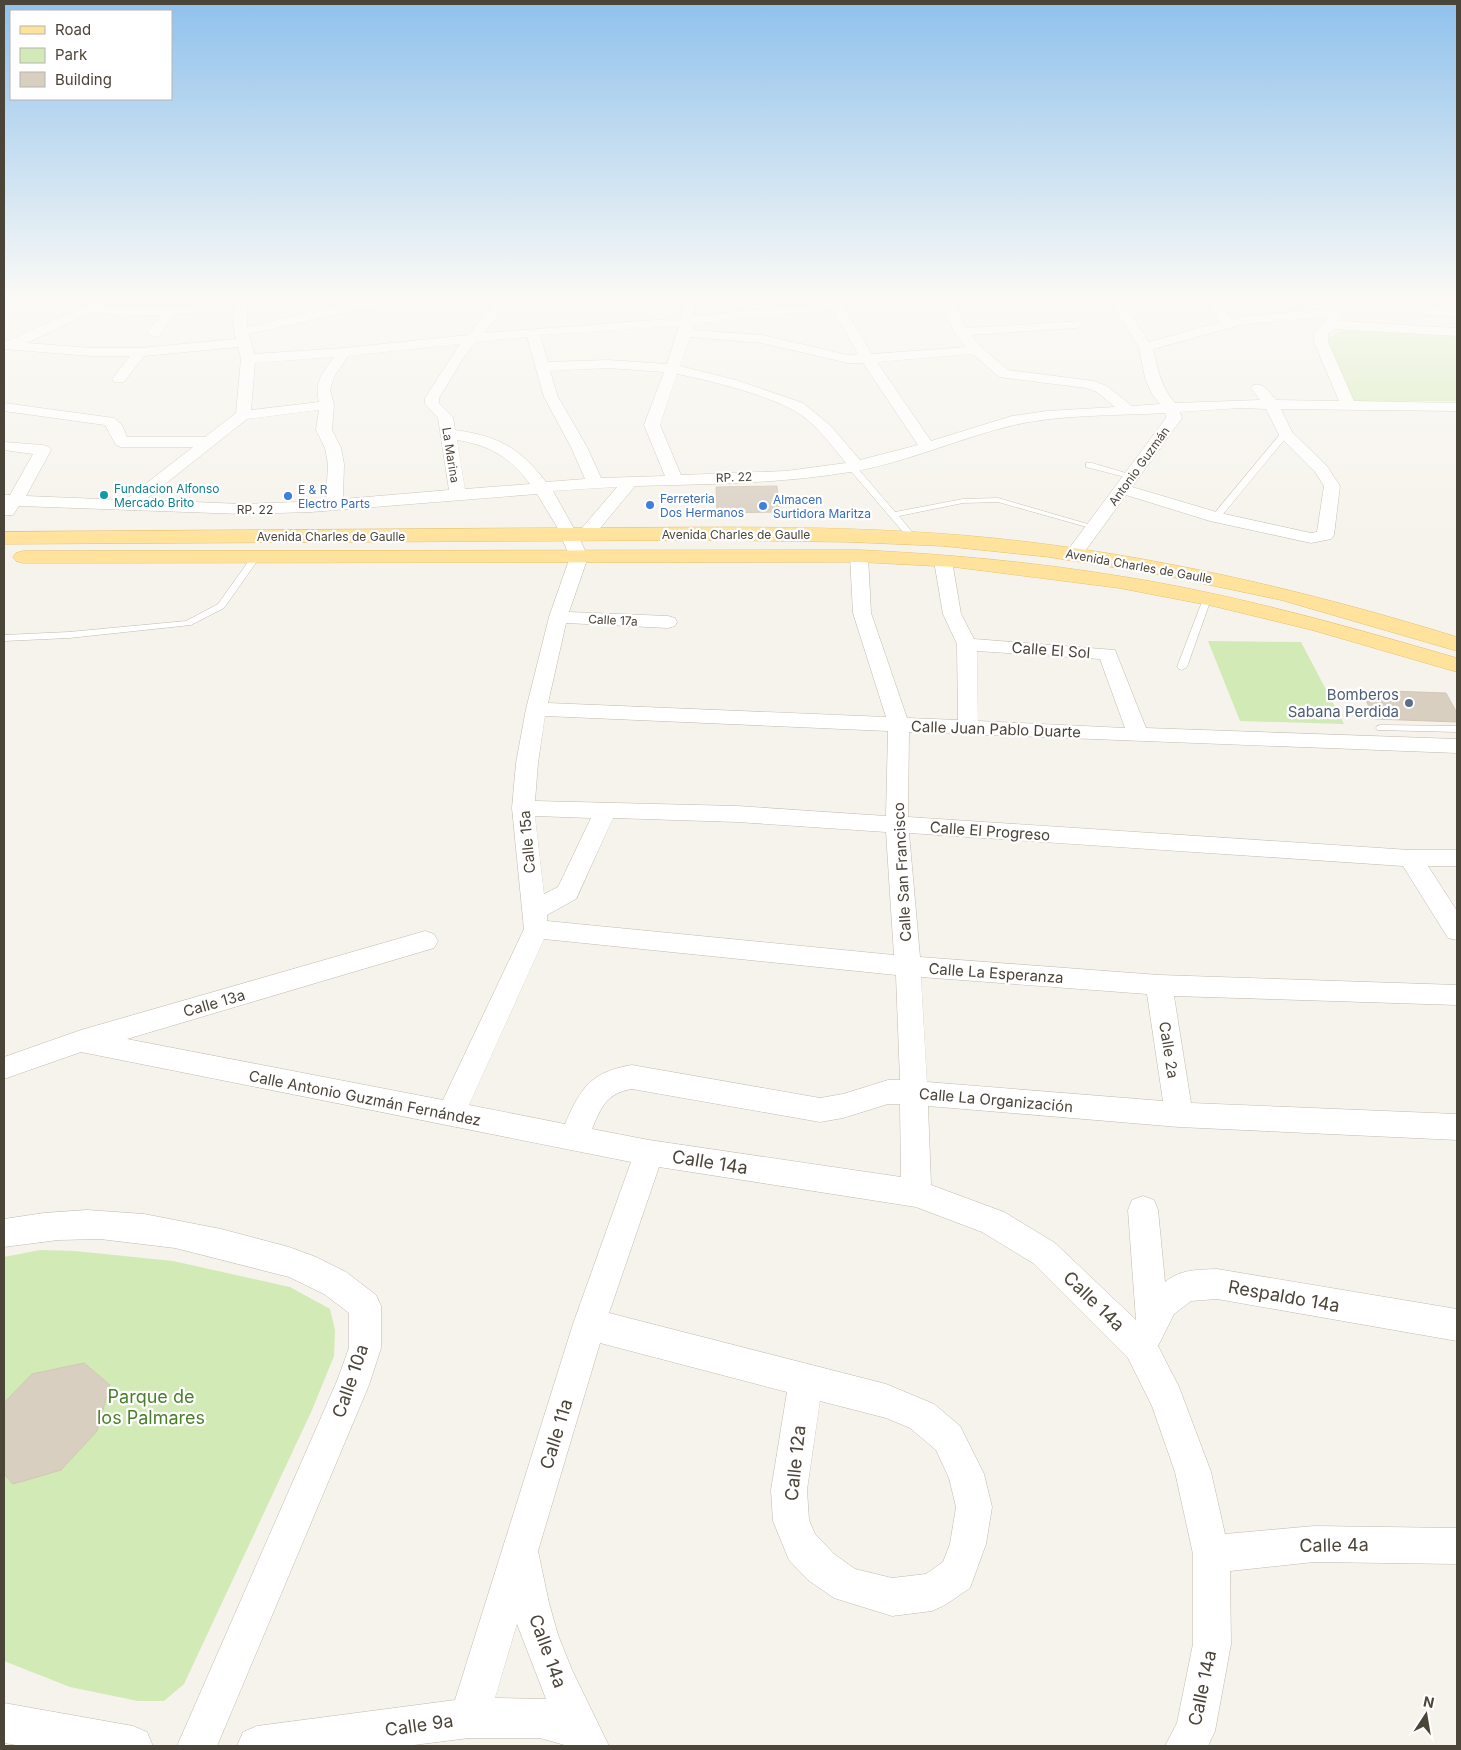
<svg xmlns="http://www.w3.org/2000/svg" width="1461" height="1750" font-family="Inter,sans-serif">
	<rect width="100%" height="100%" fill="#f6f3ec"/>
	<!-- green -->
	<g fill="#d2eab5">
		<path d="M1341,330L1457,335V401H1353L1325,340Z"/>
		<path d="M1208,641L1301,642L1344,724L1240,721Z"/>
		<path d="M40,1250L75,1251L173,1261L290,1287L330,1309L335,1330L334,1356L312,1410L184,1684L164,1701H138L70,1687L4,1661V1257Z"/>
	</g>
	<!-- building -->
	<g fill="#d8cfc1" stroke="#d3c7b4">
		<path d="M777,486L780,512L717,513L716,487Z"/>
		<path d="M1361,690L1446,693L1457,713V722L1375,719Z"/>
		<path d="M84,1363L110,1385L97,1431L61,1470L13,1484L4,1474V1403L32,1374Z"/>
	</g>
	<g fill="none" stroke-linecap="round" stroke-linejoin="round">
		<!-- lane casing -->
		<g stroke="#c2bbae" stroke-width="1">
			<g id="lane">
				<path d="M1282,432L1289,434L1219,519H1213V515Z"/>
				<path d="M1086,463H1092L1136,476L1129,478L1086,467Z"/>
				<path d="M849,465H855L895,512L963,499L998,498L1098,527L1094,529L998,502L963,503L899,516L917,538L913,540H910L849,469Z"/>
				<path d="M256,554L260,557L224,608L191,625L69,638L4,641V635L69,632L186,621L218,604L253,555Z"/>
				<path d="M1207,596L1211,599L1187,667L1182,670L1179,669L1177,667L1203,599Z"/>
				<path d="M1381,725L1457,726V732L1377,730L1376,728L1377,726Z"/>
			</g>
		</g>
		<!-- street casing -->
		<g stroke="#c2bbae" stroke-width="1">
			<g id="street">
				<path d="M105,296H121L104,306L122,308L195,306L201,310L195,314H175L159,336L154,337L147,333L161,315L122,316L91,312L27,343L91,348H140L236,339L233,325L236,296H248L247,327C302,315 371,292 427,296L421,300L354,311L249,334L254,354L344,348L468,335L501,296H514L484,333L681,318L682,308L594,304L580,302L576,296L686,300L689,296H702L695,305L694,316L829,303L825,296H837L872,354L966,347L954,332L938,296H950L966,328L1081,321L1083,324L1076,328L971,335L981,347L1008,370L1094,381L1107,386L1132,406L1160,404L1152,394L1145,378L1139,347L1106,296H1118L1149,342L1220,322L1199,296H1212L1232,319L1243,316L1335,308L1342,312L1339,321L1457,328V336L1334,329L1328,334V342L1354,401L1457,403V411L1281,409L1292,432L1327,466L1340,486L1334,535L1331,539L1311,543L1210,521L1126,495L1080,558L1074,559L1068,558L1065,554L1166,418L1165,413C1116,416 1063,414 1014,425C959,438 906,463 850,472C779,484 707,484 635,486L592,538L586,539L580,538L578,535L588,557L569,612L668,616L675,618L677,622L675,626L668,628L566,623L548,703L886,717L853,613L850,556L853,552L859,551L865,552L868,556L871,613L907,718L958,720L957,644L943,614L934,561L937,557L943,556L949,557L952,561L961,614L974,639L1115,650L1146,728L1457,739V753L909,732L908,817L1410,850H1457V866H1428L1457,911V940L1448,938L1403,866L909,833L920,957L1159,975L1457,985V1005L1174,996L1191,1103L1457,1114V1140L1179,1127L928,1106L931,1185L1004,1212L1055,1243L1136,1320L1128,1210L1132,1200L1143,1196L1154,1200L1158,1210L1165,1282C1181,1269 1197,1270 1217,1269L1457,1309V1341L1217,1299L1191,1301L1174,1314L1158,1346L1179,1387L1211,1472L1225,1534L1314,1526L1457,1528V1564L1314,1562L1230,1571L1231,1644L1215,1731L1208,1746H1165L1177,1723L1193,1644V1554L1175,1472L1152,1406L1128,1358L1033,1263L982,1232L916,1207L659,1167L609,1313L886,1384L934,1404L960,1426L984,1474L992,1507L986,1544L970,1588L945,1605L932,1611L892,1616L834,1598L808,1580L789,1560L773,1521L771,1490L787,1392L600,1343L538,1551L549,1603L558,1635L572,1670L609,1746H568L540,1738H469L406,1746H237L243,1732L257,1726L455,1700L573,1324L631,1162L81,1052L4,1079V1057L81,1030L425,931L434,934L438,941L434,948L127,1039L443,1100L524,929L512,808L516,763L526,709L549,617L570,557L556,525L537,494L311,512L242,514L19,506L13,515H4V495H10L33,454L4,450V442L43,445L49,447L51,450L26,496L125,500L193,447H121L116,445L105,425L4,411V403L114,418L122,425L127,437H205L236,413L241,359L238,347L144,356L124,382H114L112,379L130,356H91L4,349V341H8ZM833,310L858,354L848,355L762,335L692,330L693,324ZM1327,317L1325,323L1314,333V342L1339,401L1276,400C1269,392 1264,382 1253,385L1251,388L1260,400L1175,403C1161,387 1158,370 1153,349L1244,324ZM679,326L667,364L608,360L548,362L540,335ZM527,337L544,397L571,447L585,479L546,482C519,447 498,436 455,430L453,417L439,403V398L464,357L476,342ZM690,337L762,343L848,363H863L918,445L860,460L831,426L803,403L736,380L680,366ZM460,344L425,398V404L438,418L449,490L343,499L344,464L341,448L332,430L334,405L330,390L334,377L348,356ZM973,354L999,377L1086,388L1097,392L1115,407L1047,411L1012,416L931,441L877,362ZM334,357C323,373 314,381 319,402L251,410L255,363ZM608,368L664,372L644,425L665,476L601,478L587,447L558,397L550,371ZM677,374C709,380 776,397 801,415C819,428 832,446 846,463L786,471L681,475L660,425ZM1241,408L1266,409L1280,437L1315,472L1324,486L1317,532L1311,533L1220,513L1132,487L1182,418L1180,412ZM319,410L316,430L325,448L328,464L326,501L242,504L145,500L247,419ZM457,440C489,445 510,457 530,484L465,489ZM617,487L577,534L553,491ZM977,651L1100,659L1125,728L978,721ZM545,716L888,731L886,816L737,806L535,801L538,763ZM535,816L591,818L558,887L544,894ZM613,818L737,822L886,832L894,955L547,921V915L576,899ZM544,939L896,975L900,1080H888L843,1094L820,1098L632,1065C591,1072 581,1087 565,1124L469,1105ZM921,977L1147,994L1163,1101L927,1082ZM632,1089L820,1122L843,1118L888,1104H900L901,1177L649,1140L592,1129C601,1107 607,1093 632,1089ZM820,1401L886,1418L910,1428L936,1450L949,1478L956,1507L950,1544L943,1562L926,1574L892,1578L855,1569L834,1554L815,1534L809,1520L807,1490ZM517,1624L546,1699L495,1698Z"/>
				<path d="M1431,308L1457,309V317L1426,315L1424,312L1426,309Z"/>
				<path d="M87,1210L144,1214L221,1229L289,1247L316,1257L346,1272L376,1295L381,1306V1348L369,1385L217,1746H177L337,1381L349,1348V1313L324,1294L289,1277L175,1248L100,1239L58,1240L4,1247V1219L44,1213Z"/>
				<path d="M4,1703L133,1726L147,1732L153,1746H22L4,1743Z"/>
			</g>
		</g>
		<!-- primary casing -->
		<g stroke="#e6c16a" stroke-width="1">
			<g id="primary">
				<path d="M539,528C689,528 841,523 992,538C1150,554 1305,590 1457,637V651L1281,600L1167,576L1049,557L943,546L849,542L709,540L4,544V532Z"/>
				<path d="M859,550C946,554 1033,562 1119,576C1234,594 1346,626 1457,658V672L1312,630L1213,606L1119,588L954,567L859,562L23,563L16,561L13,557L16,553L23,551Z"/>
			</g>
		</g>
		<!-- lane -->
		<use href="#lane" fill="#fff" fill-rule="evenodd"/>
		<!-- street -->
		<use href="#street" fill="#fff" fill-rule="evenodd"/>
		<!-- primary -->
		<use href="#primary" fill="#ffe39c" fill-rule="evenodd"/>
	</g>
	<!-- sky -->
	<linearGradient id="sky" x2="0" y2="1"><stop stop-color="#8fc1ec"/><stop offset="0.55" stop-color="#fbfaf6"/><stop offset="1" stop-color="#fbfaf6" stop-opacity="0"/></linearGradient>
	<rect width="1461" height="541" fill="url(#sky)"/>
	<!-- markers -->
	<circle fill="#0f9aa8" stroke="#fff" stroke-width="2" cx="104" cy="495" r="5"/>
	<g fill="#3f7fe0" stroke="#fff" stroke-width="2">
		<circle cx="288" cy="496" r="5"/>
		<circle cx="650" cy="505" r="5"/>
		<circle cx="763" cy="506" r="5"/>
	</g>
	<circle fill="#5c6f8a" stroke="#fff" stroke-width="2" cx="1409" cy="703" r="5"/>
	<g text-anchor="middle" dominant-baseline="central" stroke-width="4.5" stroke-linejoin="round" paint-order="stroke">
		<!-- far-street labels -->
		<g font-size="12" fill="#4b4439" stroke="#fff">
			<text transform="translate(451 455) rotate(81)">La Marina</text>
			<text transform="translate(1139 466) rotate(-54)">Antonio Guzmán</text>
			<text transform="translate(734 477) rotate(-2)">RP. 22</text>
			<text x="255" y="509">RP. 22</text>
			<text x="736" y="534">Avenida Charles de Gaulle</text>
			<text x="331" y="536">Avenida Charles de Gaulle</text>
			<text transform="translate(1139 566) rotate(10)">Avenida Charles de Gaulle</text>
			<text transform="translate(613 620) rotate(3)">Calle 17a</text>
		</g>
		<!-- far-culture labels -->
		<g font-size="12" fill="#0d838f" stroke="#fff" text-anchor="start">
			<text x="114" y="488">Fundacion Alfonso<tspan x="114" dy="14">Mercado Brito</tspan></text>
		</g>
		<!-- far-shop labels -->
		<g font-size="12" fill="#366cbe" stroke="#fff" text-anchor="start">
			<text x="298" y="489">E &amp; R<tspan x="298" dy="14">Electro Parts</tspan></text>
			<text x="660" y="498">Ferreteria<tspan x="660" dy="14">Dos Hermanos</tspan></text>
			<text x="773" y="499">Almacen<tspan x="773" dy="14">Surtidora Maritza</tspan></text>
		</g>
		<!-- street labels -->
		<g font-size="15" fill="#4b4439" stroke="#fff">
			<text transform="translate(1051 650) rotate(4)">Calle El Sol</text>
			<text transform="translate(996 729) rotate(2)">Calle Juan Pablo Duarte</text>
			<text transform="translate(990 831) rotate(4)">Calle El Progreso</text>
			<text transform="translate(527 842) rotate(-95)">Calle 15a</text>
			<text transform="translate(902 872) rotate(-93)">Calle San Francisco</text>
			<text transform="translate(996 973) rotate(4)">Calle La Esperanza</text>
			<text transform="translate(214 1003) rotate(-16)">Calle 13a</text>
			<text transform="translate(1169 1050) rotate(81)">Calle 2a</text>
			<text transform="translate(365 1098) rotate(11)">Calle Antonio Guzmán Fernández</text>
			<text transform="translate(996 1100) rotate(5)">Calle La Organización</text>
		</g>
		<!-- service labels -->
		<g font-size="15" fill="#4e5e75" stroke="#fff" text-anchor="end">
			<text x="1399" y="694">Bomberos<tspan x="1399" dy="17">Sabana Perdida</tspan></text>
		</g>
		<!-- near-street labels -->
		<g font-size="18" fill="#4b4439" stroke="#fff">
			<text transform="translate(710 1162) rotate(9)">Calle 14a</text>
			<text transform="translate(1284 1296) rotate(10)">Respaldo 14a</text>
			<text transform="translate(1094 1301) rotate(44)">Calle 14a</text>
			<text transform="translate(350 1381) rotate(-71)">Calle 10a</text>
			<text transform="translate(556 1434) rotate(-73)">Calle 11a</text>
			<text transform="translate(795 1463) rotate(-84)">Calle 12a</text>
			<text transform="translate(1334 1545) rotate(-1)">Calle 4a</text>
			<text transform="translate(548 1651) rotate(70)">Calle 14a</text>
			<text transform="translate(1202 1688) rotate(-78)">Calle 14a</text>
			<text transform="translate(419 1725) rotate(-8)">Calle 9a</text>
		</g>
		<!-- near-park labels -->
		<g font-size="18" fill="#4a7f2a" stroke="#fff">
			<text x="151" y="1396">Parque de<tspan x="151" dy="21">los Palmares</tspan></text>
		</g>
	</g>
	<!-- border -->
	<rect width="1461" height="1750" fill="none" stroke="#4b4439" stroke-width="10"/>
	<!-- legend -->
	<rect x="10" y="10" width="162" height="90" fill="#ffffff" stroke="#b7b4b0"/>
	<rect x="20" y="26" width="25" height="8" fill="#ffe39c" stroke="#b7b4b0"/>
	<text x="55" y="35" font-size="15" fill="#4b4439">Road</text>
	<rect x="20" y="48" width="25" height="15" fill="#d2eab5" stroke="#b7b4b0"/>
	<text x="55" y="60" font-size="15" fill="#4b4439">Park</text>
	<rect x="20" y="72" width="25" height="15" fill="#d8cfc1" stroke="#b7b4b0"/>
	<text x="55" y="85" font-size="15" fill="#4b4439">Building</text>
	<!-- north arrow -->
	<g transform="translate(1426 1715) rotate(12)" stroke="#ffffff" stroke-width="4" paint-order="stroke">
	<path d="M0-4L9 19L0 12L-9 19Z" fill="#4b4439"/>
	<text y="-8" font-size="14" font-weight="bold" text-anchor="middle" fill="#4b4439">N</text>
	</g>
</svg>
